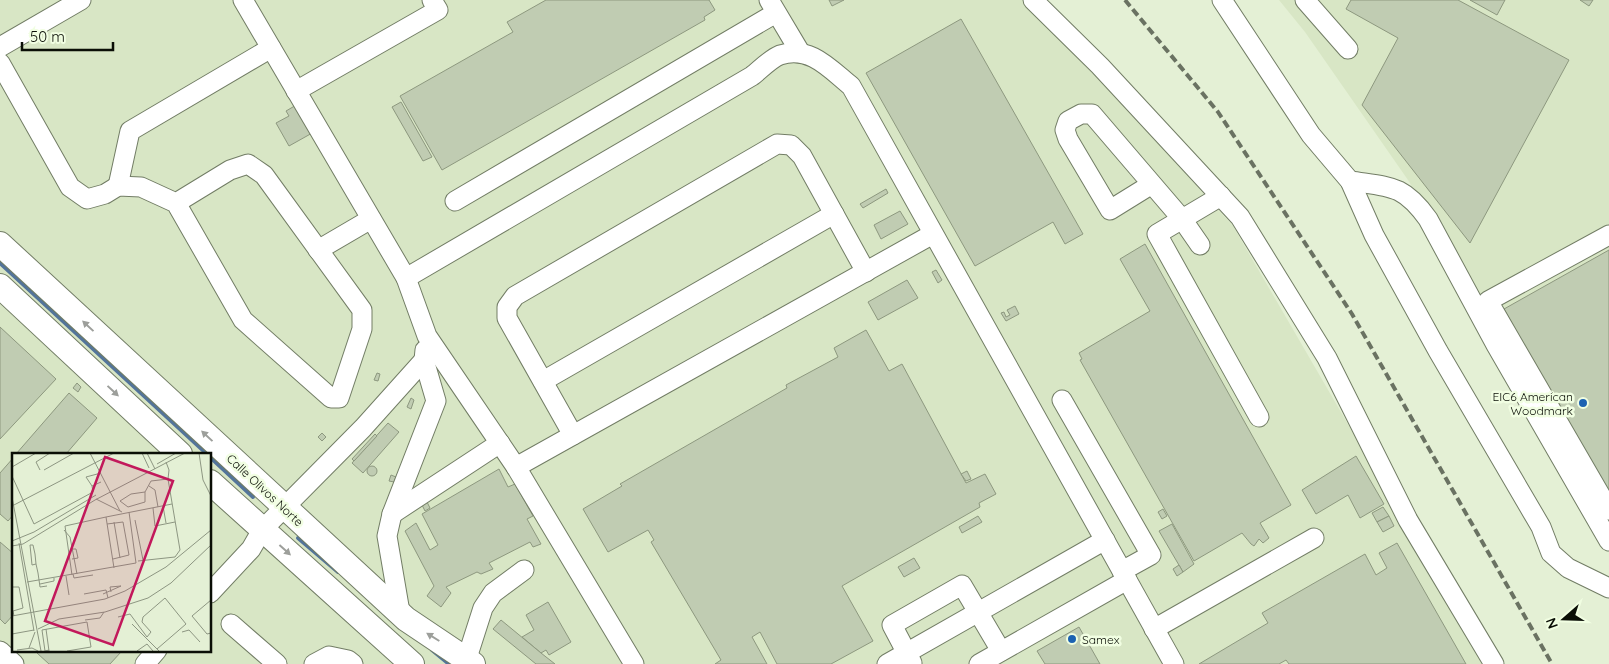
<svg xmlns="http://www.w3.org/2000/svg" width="1609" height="664" font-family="Quicksand,sans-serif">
	<rect width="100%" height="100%" fill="#e4f0d5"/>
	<!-- built -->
	<g fill="#d8e6c5" fill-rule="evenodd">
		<path d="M0,0H1027L1233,226L1487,664H0ZM14,454H210V650H14Z"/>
		<path d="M1279,0H1609V529L1471,284L1408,180L1305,32Z"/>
	</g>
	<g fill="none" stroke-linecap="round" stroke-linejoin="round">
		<!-- stream -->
		<g stroke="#53749a" stroke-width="4">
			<path d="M0,263L207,454"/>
			<path d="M210,457L253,497"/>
			<path d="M298,538L338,572"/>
			<path d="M432,650L449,664"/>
		</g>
	</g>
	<!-- building -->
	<g fill="#c0ccb2" stroke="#8d987f">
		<path d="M546,0H709L715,10L704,17L705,20L442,170L400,96L513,32L507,22Z"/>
		<path d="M829,0H844L832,6Z"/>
		<path d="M1351,0H1458L1569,60L1470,243L1362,105L1398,38L1346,9Z"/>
		<path d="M1470,0H1505L1497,15Z"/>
		<path d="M1580,0H1593L1589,6Z"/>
		<path d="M961,19L1083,234L1065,244L1053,222L975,266L866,73Z"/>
		<path d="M401,102L432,157L423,161L392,107Z"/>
		<path d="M298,104L314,132L289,146L276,123L289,116L286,111Z"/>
		<path d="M886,189L888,193L863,208L860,204Z"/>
		<path d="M900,211L908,224L881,239L874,225Z"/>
		<path d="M1145,244L1291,505L1260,523L1269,538L1263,543L1259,539L1254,546L1251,544L1242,533L1194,561L1080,360L1082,359L1079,353L1150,311L1120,259Z"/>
		<path d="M1609,250V497L1504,309Z"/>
		<path d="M936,270L942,280L938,283L932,272Z"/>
		<path d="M907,280L918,298L878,320L868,302Z"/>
		<path d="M1015,306L1019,314L1006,321L1001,313L1004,312L1006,317L1010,315L1007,310Z"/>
		<path d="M0,327L56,379L0,439Z"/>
		<path d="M866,330L889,371L902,364L966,483L985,474L996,494L979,503L980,507L842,586L873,641L831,664H777L760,632L752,637L767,664H715L721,660L651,542L654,540L648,530L608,552L583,509L622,486L620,484L787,388L786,385L838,357L834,348Z"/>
		<path d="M377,373L380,374L378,381L374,380Z"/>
		<path d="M77,383L81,387L78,392L73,388Z"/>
		<path d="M69,393L97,418L66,454H16Z"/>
		<path d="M411,398L414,400L411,409L407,407Z"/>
		<path d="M388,423L399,432L363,473L352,463Z"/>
		<path d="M322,433L326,437L322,441L318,437Z"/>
		<path d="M375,434L377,436L354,461L352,459Z"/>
		<path d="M1356,456L1384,504L1360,518L1348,495L1316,514L1302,490Z"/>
		<path d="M14,457V514L8,521L0,514V473Z"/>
		<circle cx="372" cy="471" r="5"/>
		<path d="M499,469L508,487L515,484L533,516L527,519L541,544L533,547L530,542L489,563L493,569L481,574L477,572L446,587L451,593L441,607L427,596L434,586L405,531L416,523L430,550L438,545L422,514Z"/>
		<path d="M967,471L971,479L966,481L961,474Z"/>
		<path d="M391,475L396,477L394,482L389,481Z"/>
		<path d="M427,502L430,508L425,511L422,505Z"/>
		<path d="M1383,507L1389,516L1377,522L1372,513Z"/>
		<path d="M1163,509L1167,516L1162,519L1158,512Z"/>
		<path d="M978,516L982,522L962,533L959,527Z"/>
		<path d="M1389,516L1394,526L1383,532L1377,522Z"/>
		<path d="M1172,524L1194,564L1183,572L1159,531Z"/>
		<path d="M0,542L14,554V614L5,624L0,619Z"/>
		<path d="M1397,543L1466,664H1289L1286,660L1279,664H1199L1268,623L1262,613L1365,554L1376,575L1387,568L1379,553Z"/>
		<path d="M914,558L920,568L904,577L898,567Z"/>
		<path d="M1179,565L1183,572L1177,576L1173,569Z"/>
		<path d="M548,602L571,642L549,655L546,650L541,653L522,637L534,630L526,615Z"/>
		<path d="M501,620L541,653L555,664H536L493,629Z"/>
		<path d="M1079,627L1100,664H1045L1037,651Z"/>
		<path d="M39,650H119L121,652L110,664H49L37,653Z"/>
	</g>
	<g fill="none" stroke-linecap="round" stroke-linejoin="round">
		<!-- minor casing -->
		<g stroke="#727d65" stroke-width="21">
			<g id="minor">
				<path d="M243,0L406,278L427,336L516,467"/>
				<path d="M769,0L800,52"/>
				<path d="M1033,0L1100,66L1240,217L1327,358L1408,520L1494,664"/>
				<path d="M1222,0L1311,135L1350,181L1374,235L1438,351L1541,527L1551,553L1568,568L1609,588"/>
				<path d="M1305,0L1348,49"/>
				<path d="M0,47L81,0"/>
				<path d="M0,63L70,187L87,199L105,194L118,186L141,187L176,203L243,320L331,398H339L362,329V310L264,175L248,164L230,170L176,203"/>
				<path d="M296,91L438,10L432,0"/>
				<path d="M1350,181C1390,187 1403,184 1428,219L1496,345L1609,541"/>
				<path d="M1152,184L1110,210L1068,139L1065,130L1068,121L1081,114H1092L1182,219L1200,245"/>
				<path d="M118,186L130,131L271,48"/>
				<path d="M1221,196L1157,234L1259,417"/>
				<path d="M455,201L776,13"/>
				<path d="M1609,235L1488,301L1609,510"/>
				<path d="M318,250L371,219"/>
				<path d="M406,278L752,76C760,70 770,59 780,55C810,45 830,69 851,86L1174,664"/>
				<path d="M543,381L834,214"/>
				<path d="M1062,400L1151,555L1122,571"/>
				<path d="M573,435L507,318V307L515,296L777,144L791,145L802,156L866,272"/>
				<path d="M392,514L500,443"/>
				<path d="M210,593L251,549L262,530L363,428L424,360"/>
				<path d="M400,612L387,536L392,514L436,401L424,360L425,350"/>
				<path d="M231,624L277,664"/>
				<path d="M1154,629L1314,538"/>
				<path d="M0,651L14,664"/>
				<path d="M467,658L483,608L493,593L524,570"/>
				<path d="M912,663L892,625L962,585L1001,651"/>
				<path d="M145,664L157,650"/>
				<path d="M314,664L329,656L348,660L353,664"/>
				<path d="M634,664L516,467L933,234"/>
				<path d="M887,664L1105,540"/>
				<path d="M979,664L1127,580"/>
			</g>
		</g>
		<!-- major casing -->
		<g stroke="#727d65" stroke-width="26">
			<g id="major">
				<path d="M0,244L406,619L473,664"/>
				<path d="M0,286L180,454"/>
				<path d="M210,482L412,664"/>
			</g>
		</g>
		<!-- minor -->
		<use href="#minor" stroke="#fff" stroke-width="19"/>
		<!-- major -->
		<use href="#major" stroke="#fff" stroke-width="24"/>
		<!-- rail -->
		<path stroke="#6a7262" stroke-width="4" stroke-dasharray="8 4" stroke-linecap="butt" d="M1125,0L1218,112L1352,314L1552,664"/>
	</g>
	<!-- one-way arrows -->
	<defs><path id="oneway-solid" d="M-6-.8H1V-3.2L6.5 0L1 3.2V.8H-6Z" transform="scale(1.25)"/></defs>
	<g fill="#9d9f9b">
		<use href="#oneway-solid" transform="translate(88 326) rotate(-137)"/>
		<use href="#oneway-solid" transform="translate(113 391) rotate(43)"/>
		<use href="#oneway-solid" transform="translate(207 436) rotate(-137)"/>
		<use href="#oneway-solid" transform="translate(285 550) rotate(42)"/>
		<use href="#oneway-solid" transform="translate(433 637) rotate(-148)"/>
	</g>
	<!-- markers -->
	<g fill="#1c62b2" stroke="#f1fee2" stroke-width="2">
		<circle cx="1583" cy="403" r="5"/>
		<circle cx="1072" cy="639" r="5"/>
	</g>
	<g text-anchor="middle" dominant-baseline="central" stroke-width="5" stroke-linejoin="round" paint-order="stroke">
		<!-- poi labels -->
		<g font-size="12" fill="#0a0e06" stroke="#f1fee2" text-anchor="end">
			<text x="1573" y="396">EIC6 American<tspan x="1573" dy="14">Woodmark</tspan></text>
			<text x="1082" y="639" text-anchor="start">Samex</text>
		</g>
		<!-- street labels -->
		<g font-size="12" fill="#0a0e06" stroke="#f1fee2">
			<text transform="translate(265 490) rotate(43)">Calle Olivos Norte</text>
		</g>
	</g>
	<!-- overview -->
	<g transform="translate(12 453)">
		<rect width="199" height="199" fill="#e4f0d5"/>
		<path fill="none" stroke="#8d9682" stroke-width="1" d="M78,0L108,58M130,0L137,15M135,0L143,16M187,0L191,27L199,43M145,11L164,0M0,14L24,0M28,17L24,9L38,0M32,17L62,0M0,23L22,71L81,39L80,33M89,29L80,33L74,24L89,20M137,33L143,37L146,54M133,39V49L116,54L108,48L119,41L133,39L139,28L156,26M0,44L29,198M84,46L110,59M0,53L102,0M151,53L154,70M141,55L143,73L163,69M94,64L160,51M123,67L131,107M102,69L108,105M95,71L111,69L117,102L101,106M52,77L58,84L65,121M0,88L22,79L84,42M7,90L22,178M0,93L11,91L83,47L173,0M60,106L66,105L64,96H60M126,108L163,104L168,97L156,26L157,17L154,9M24,111L20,112L18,92H21L23,101L24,111L26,120L28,134L35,133M61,121L62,125L81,122M60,122L53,73L94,64L102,115M54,123L57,142M15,129L124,110L117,59M28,131L42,128V125M0,134H7L11,155L1,158L2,163M99,139L98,134L109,133M72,141L94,137L96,145M91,141L109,133M199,147L180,163L195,181L199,180M0,163L93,146L113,138L154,114L199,77M106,164L118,161L135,184M73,167L88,165L92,159M120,171L147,198M26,176L47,166L93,159L136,145L159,130L199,92M34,176L37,198M170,179L177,177L188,189M0,181L22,177M135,184L139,179L130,169L131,164L153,145L174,171L145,196M17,195L23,179M5,197L20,195L26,198M37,197L33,198L30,177L75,169L79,194L55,198M125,198L135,191L141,198"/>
		<path fill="#c2185b" fill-opacity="0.15" stroke="#c2185b" stroke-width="2.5" d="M93,4L161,28L101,192L33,168Z"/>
		<rect width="199" height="199" fill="none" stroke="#0a0e06" stroke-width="2.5"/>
	</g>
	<!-- north arrow -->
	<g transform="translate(1564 619) rotate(250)" stroke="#f1fee2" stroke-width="4" paint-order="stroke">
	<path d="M0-4L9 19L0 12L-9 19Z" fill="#0a0e06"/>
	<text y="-8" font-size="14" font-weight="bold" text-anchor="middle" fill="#0a0e06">N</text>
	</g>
	<!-- scale -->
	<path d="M22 42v8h91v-8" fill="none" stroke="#0a0e06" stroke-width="2.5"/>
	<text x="30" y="42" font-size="15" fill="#0a0e06" stroke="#f1fee2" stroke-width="4" paint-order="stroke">50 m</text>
</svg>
